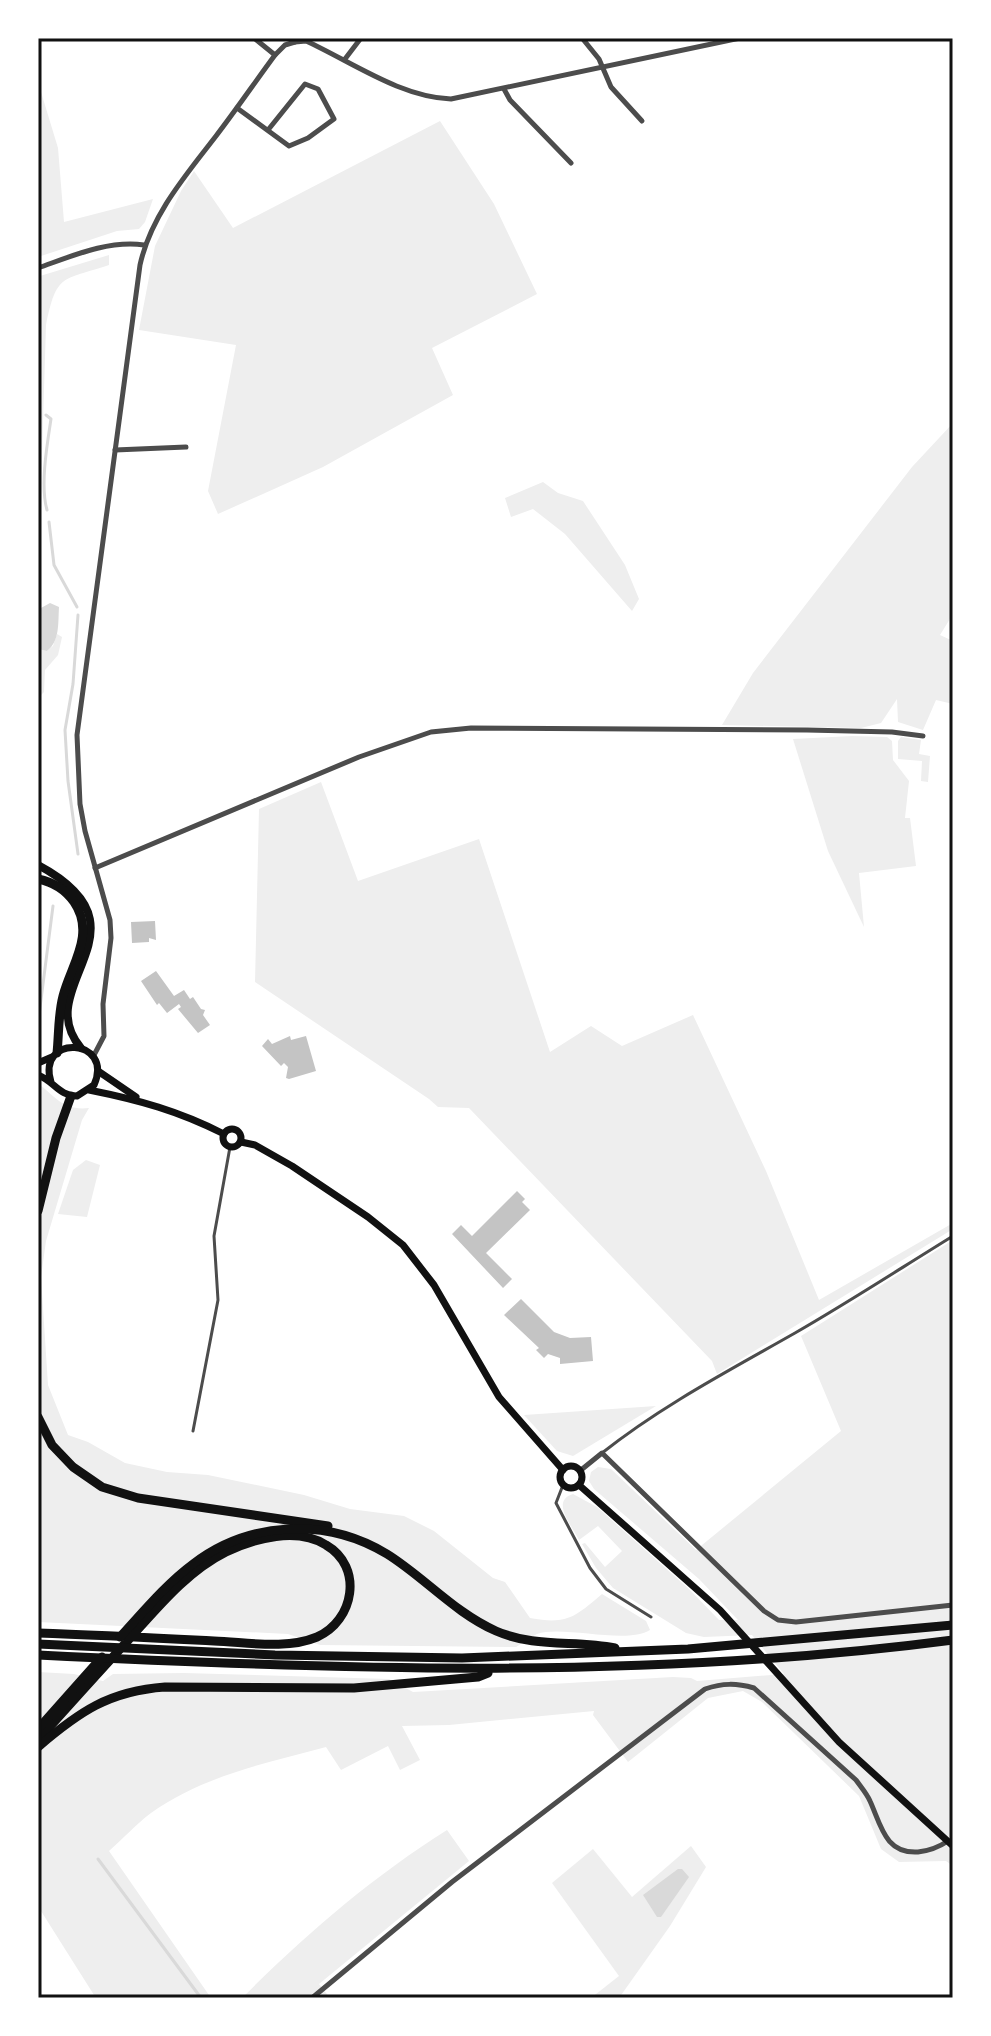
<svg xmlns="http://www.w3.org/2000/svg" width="991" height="2036" font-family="Ubuntu,sans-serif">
	<rect width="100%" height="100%" fill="#fff"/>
	<!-- green -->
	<g fill="#eee">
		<path d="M38,82L58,148L64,222L153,199L145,222L139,229L117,231L38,257Z"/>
		<path d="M440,121L494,204L537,294L432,348L453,395L323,467L218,514L208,491L236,345L139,330L155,246L181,191L194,171L233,228Z"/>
		<path d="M109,255V265C61,281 57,273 46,325L38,584L40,276Z"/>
		<path d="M953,423V614L940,635L953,641V704L936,700L923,730L898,722L897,699L881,723L861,728L722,725L753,673L912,467Z"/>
		<path d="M543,482L558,493L583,501L625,565L639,599L632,611L565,534L533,509L511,517L505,498Z"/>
		<path d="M57,634L62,637L58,655L45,670L44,692L38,698V649L47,651L53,646Z"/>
		<path d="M852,736L887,737L892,741L893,760L909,781L905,818H910L916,866L859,873L864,927L828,851L793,739Z"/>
		<path d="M901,737L921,740L919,754L930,756L928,782L921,781L922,761L898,759V741Z"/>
		<path d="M321,782L358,881L479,839L550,1052L591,1026L622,1046L693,1015L766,1171L819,1300L953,1223V1229L717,1374L712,1361L469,1108L438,1107L429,1099L255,982L259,809Z"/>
		<path d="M38,1083C55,1097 64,1111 89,1108L82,1120L46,1241L41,1277L48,1385L68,1435L88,1442L125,1463L167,1472L208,1475L304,1495L350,1509L404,1516L434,1531L493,1578L505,1582L530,1618C567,1625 575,1617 602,1594L646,1621L650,1630C626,1645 563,1625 537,1634C530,1637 523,1643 516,1647L320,1645L288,1634L38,1622Z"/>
		<path d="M86,1160L100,1165L87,1217L58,1214L73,1170Z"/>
		<path d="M953,1240V1866L946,1861L899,1862L881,1849L859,1796L762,1702L743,1691L708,1698L628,1762L593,1715L594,1711L449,1725L402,1726L420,1760L400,1770L388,1746L341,1770L326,1747C266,1763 203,1776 151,1813C136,1824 123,1839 109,1851L211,1998H92L94,1995L41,1911L38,1913V1672L74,1674L103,1681L113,1674L184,1673L389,1679L413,1692L673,1677L691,1678L697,1681L784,1674L752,1635L704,1637L686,1633L613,1588L596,1568L582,1544L585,1543L605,1567L622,1551L598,1526L579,1540C572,1526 550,1501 573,1494L597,1507L689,1589L719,1620H738L699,1579L594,1489L589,1481L591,1472L598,1467L611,1469L696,1550L841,1431L801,1336Z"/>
		<path d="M656,1406L573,1456L557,1451L524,1415Z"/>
		<path d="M447,1830L469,1861L319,1984L330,1998H242C305,1935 371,1878 447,1830Z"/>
		<path d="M691,1846L706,1867L670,1926L619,1998H591L619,1976L552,1883L593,1849L632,1897Z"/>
	</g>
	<!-- water -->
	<g fill="#d9d9d9">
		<path d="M50,603L59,607C58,623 60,641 47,651L38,649L41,608Z"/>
		<path d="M678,1869H682L689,1877L661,1917H657L643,1895Z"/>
	</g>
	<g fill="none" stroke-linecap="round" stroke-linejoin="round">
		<!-- stream -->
		<g stroke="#d9d9d9" stroke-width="3">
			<path d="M46,415L51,419C47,445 40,486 47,510"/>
			<path d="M49,522L54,565L77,607"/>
			<path d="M78,854L68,781L65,730L73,684L78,615"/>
			<path d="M38,1023L53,906"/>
			<path d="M98,1859L201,1998"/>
		</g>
	</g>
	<!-- building -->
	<g fill="#c4c4c4">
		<path d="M155,921L156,940L149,938V942L132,943L131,922Z"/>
		<path d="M156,971L174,996L184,990L190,999L193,997L201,1009L205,1010L203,1015L210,1025L198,1033L178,1009L181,1007L179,1004L167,1013L159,1003L157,1005L141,981Z"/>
		<path d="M290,1036L291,1040L306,1036L316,1071L289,1079L286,1078L288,1067L284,1063L281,1066L262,1046L268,1039L272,1044Z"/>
		<path d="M517,1191L525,1199L522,1202L530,1210L486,1253L512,1279L503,1288L452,1234L461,1225L472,1236Z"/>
		<path d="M521,1299L554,1332L570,1338L591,1337L593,1361L560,1364V1358L548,1354L544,1358L536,1350L539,1348L504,1315Z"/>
	</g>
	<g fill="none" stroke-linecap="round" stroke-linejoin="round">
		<!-- service -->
		<g stroke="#4c4c4c" stroke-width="3">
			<path d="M193,1431L218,1300L214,1236L230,1147"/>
			<path d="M602,1453C661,1406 730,1370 795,1333C849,1302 901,1268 953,1236"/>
			<path d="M563,1485L556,1503L590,1568L606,1589L651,1617"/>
		</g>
		<!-- minor -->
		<g stroke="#4c4c4c" stroke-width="5">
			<path d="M254,38L275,55"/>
			<path d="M582,38L599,59L611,87L642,121"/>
			<path d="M295,42L306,41C352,62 400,97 451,99L740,38"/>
			<path d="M345,59L361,38"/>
			<path d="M504,89L510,100L571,163"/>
			<path d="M237,108L289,146L308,138L334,119L318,89L305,84L268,130"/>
			<path d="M38,268C72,256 108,240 144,245"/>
			<path d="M115,450L186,447"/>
			<path d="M95,868L359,757L431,732L471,728L807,730L892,732L923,736"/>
			<path d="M93,1057L104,1036L103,1004L111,938L110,920L85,831L80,804L77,735L140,265C151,215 186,175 216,136C236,110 255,82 275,55L285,45L295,42L294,38"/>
			<path d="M581,1470L602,1453L764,1611L778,1620L796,1622L953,1605"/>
			<path d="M312,1998L452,1882L705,1689C723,1683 736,1683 754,1688L856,1780C861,1787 867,1794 870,1801C881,1825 885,1854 918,1852C928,1851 939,1847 948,1841"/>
		</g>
		<!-- secondary -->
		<g stroke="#111" stroke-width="7">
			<path d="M38,1063L52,1057"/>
			<path d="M98,1071L136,1097"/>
			<path d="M38,1075C54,1081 59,1096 77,1096L94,1085C115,1038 36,1033 51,1082"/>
			<path d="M89,1090C139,1100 179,1111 224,1134"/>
			<circle cx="232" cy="1138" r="9"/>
			<path d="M241,1142L255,1145L292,1166L368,1217L403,1245L434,1285L499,1397L563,1470"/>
			<circle cx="571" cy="1477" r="11"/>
			<path d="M579,1485L720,1610L839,1742L953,1846"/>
		</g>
		<!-- primary -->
		<path stroke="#111" stroke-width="8" d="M38,865C158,929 28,986 81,1048"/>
		<!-- motorway -->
		<g stroke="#111" stroke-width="9">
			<path d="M38,879C53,882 65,889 74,902C96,934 71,965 63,996C58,1015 59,1034 57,1053"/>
			<path d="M38,1211L56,1138L71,1096"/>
			<path d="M38,1417L52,1445L73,1467L102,1487L138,1498L328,1526"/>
			<path d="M38,1633C97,1635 155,1638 214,1641C246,1642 286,1650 317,1637C354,1621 364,1567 326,1545C297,1527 255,1538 226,1552C188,1571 160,1605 132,1636C100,1671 69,1705 38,1740"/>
			<path d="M120,1637C143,1612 166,1584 193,1564C249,1521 326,1517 387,1554C424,1577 455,1613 496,1631C535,1648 575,1640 615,1648"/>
			<path d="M38,1644L275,1655L462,1658L688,1649L953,1625"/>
			<path d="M38,1655C343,1670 649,1680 953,1640"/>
			<path d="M38,1729L102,1657"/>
			<path d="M38,1747C79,1712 109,1691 165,1687L354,1688L478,1677L488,1673"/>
		</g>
	</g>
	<!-- border -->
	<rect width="991" height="2036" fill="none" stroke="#ffffff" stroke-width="80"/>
	<rect x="40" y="40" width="911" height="1956" fill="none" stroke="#111" stroke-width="3"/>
</svg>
